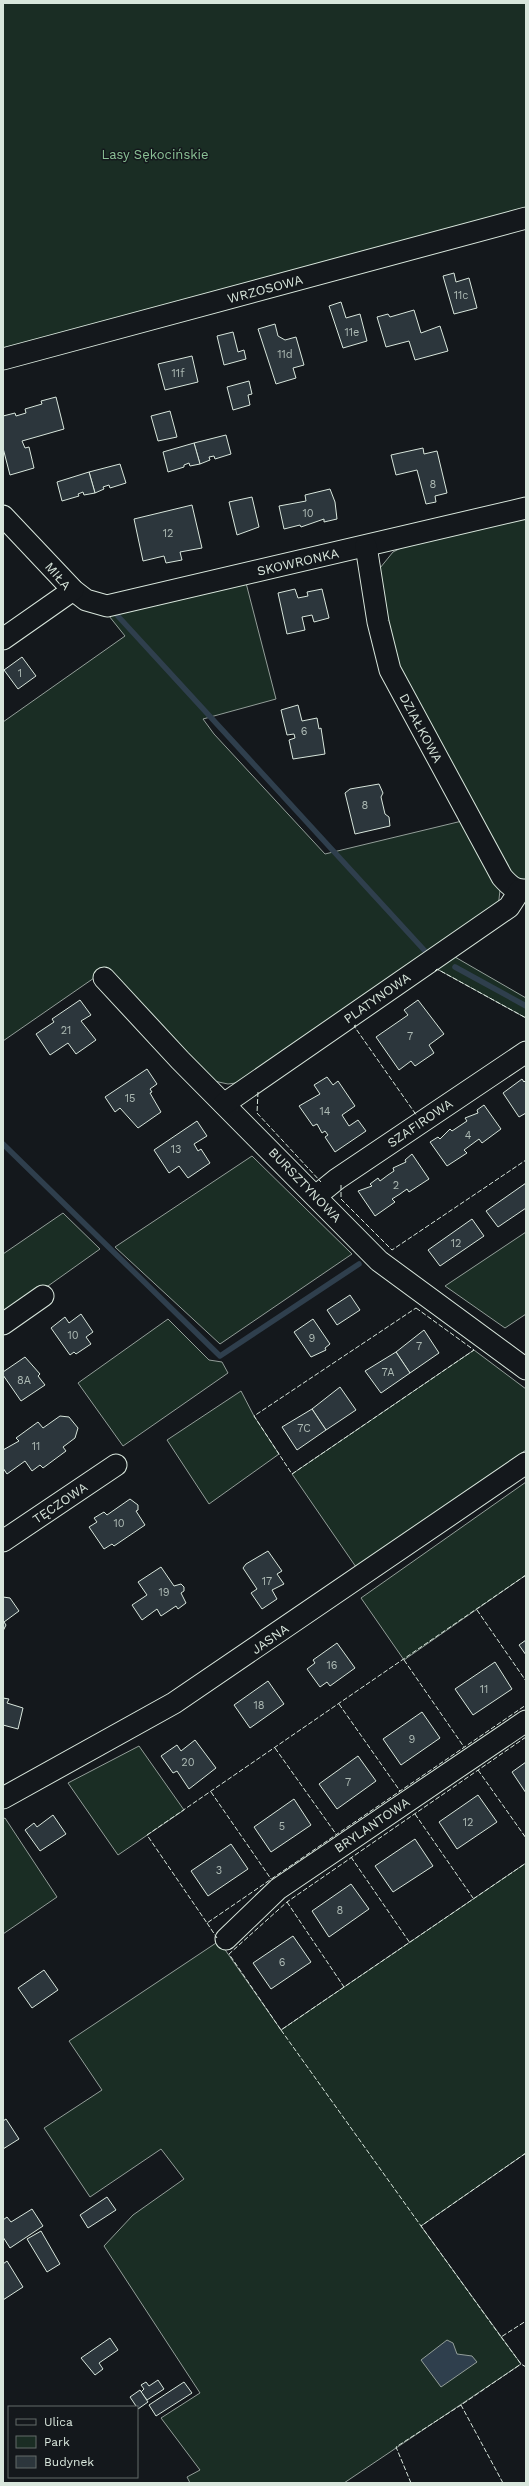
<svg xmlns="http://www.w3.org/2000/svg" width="529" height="2486" font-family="'Work Sans',sans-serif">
	<rect width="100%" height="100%" fill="#14181c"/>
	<!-- green -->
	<g fill="#1a2d24" stroke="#939e99">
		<path d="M3,3H526V210L3,351Z"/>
		<path d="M526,513V883L515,881L401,673L380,587V568L393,552L413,542Z"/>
		<path d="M246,583L276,699L203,719L214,734L325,854L462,821L500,890L498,908L243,1082L228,1084L214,1081L107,969L3,1041V722L125,636L109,616Z"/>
		<path d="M455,957L526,998V1018L437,969Z"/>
		<path d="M252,1156L352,1254L220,1344L115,1247Z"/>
		<path d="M63,1213L100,1249L3,1318V1254Z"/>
		<path d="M526,1232V1314L505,1328L445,1286Z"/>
		<path d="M168,1319L209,1360L222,1362L228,1373L123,1446L78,1383Z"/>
		<path d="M474,1350L526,1389V1450L356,1567L292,1474Z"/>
		<path d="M241,1391L254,1416L279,1454L209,1504L167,1440Z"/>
		<path d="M526,1482V1575L404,1660L361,1598Z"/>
		<path d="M139,1746L184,1810L118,1855L68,1783Z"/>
		<path d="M5,1818L57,1897L3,1934V1819Z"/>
		<path d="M526,1863V2153L421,2226L521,2364L344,2483H190L187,2477L200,2470L161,2418L200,2393L104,2246L133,2215L184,2179L161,2149L90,2197L44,2128L102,2090L69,2041L219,1941L281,2030Z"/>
	</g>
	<!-- water -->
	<path fill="#2f3f4d" stroke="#939e99" d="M447,2340L453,2343L457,2354L472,2356L477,2362L441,2387L421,2360Z"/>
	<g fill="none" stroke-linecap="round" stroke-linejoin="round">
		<!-- stream -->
		<g stroke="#2f3f4d" stroke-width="5.5">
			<path d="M116,614L425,951"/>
			<path d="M455,967L526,1006"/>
			<path d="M3,1144L220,1356L359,1264"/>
		</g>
	</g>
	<!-- building -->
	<g fill="#2c363c" stroke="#d8e6dc">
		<path d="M454,273L456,282L469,278L477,308L454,314L443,276Z"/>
		<path d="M341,302L346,318L360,314L367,341L343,348L329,306Z"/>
		<path d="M414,310L421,333L440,326L448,351L415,360L409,341L386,347L377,317L388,314L390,317Z"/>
		<path d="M275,324L278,336L285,340L296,337L304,365L293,368L296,378L276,384L258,329Z"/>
		<path d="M233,332L238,352L244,350L246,359L224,365L217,336Z"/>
		<path d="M192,356L198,382L165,390L158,364Z"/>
		<path d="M249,381L252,394L248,395L250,405L233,410L227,387Z"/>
		<path d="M56,397L64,429L22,441L25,448L29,447L34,468L10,475L3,448V416L15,413L16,416L26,413L25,409L42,404L41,401Z"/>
		<path d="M170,411L177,437L158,441L151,416Z"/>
		<path d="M226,435L231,454L215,459L214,456L209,457L210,460L200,464L194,443Z"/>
		<path d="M194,443L200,464L190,466L189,463L184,465V467L168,472L163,452Z"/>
		<path d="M423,448L424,454L437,451L447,493L435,496L436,502L426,504L417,470L396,475L391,455Z"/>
		<path d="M120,464L126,483L110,488L109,485L103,487L104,489L95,493L89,472Z"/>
		<path d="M89,472L95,493L84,495L83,492L78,494L79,496L62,501L57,482Z"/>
		<path d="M330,489L335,502L337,519L324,522V519L301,527L300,525L284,529L279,506L306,501L305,495Z"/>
		<path d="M252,497L259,527L237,535L229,502Z"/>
		<path d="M192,505L202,548L180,552L182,560L166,563L164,556L143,561L134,519Z"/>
		<path d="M295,589L298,598L308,596L307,592L322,589L329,618L314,622L312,615L302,617L305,630L287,634L278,593Z"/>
		<path d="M22,657L36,676L18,689L4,670Z"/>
		<path d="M298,705L302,721L317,718L319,729L321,728L325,754L293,759L289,740L295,738L294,734L287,735L281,710Z"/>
		<path d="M379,784L383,793L381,797L385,814L389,817L390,826L355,834L345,793L350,789Z"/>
		<path d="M80,1000L91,1015L81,1021L96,1040L76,1054L68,1043L50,1055L36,1034L54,1022L52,1019Z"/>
		<path d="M418,1000L444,1034L429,1045L434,1053L415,1066L411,1061L399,1070L376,1037L408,1015L404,1010Z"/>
		<path d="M147,1069L157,1084L150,1089L152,1092L150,1093L161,1112L138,1128L120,1108L115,1112L105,1097Z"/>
		<path d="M327,1077L333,1085L338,1081L355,1106L342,1115L349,1126L358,1120L366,1131L335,1152L325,1137L328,1135L325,1131L322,1133L317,1124L313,1126L299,1106L320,1094L314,1085Z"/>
		<path d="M522,1079L524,1082L526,1080V1113L519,1117L503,1093Z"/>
		<path d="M484,1105L501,1129L482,1143L479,1139L464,1150L467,1153L447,1166L430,1142L438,1137L440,1139L450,1129L452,1131L467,1121L465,1118L478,1113L477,1110Z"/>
		<path d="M197,1121L207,1136L194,1144L198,1151L201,1149L210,1163L188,1178L179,1166L169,1173L154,1150Z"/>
		<path d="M412,1154L429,1179L409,1192L407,1189L400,1194L392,1199L395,1202L375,1216L358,1191L372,1186L370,1184L378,1178L380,1181L388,1175L394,1171L393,1168L406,1162L405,1160Z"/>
		<path d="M526,1183V1208L498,1227L486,1211Z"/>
		<path d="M472,1219L484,1236L440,1266L428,1250Z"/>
		<path d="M350,1295L360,1310L337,1325L327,1310Z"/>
		<path d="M81,1314L93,1332L86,1337L91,1344L76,1354L74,1352L70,1355L51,1328L65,1317L69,1323Z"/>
		<path d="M313,1319L330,1344L325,1348L326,1350L311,1357L294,1332Z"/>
		<path d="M424,1330L439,1353L410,1373L396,1352Z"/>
		<path d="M396,1352L410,1373L381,1393L365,1371Z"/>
		<path d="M25,1357L40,1374L38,1376L45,1385L21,1401L3,1375V1372Z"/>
		<path d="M340,1387L356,1410L326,1430L312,1409Z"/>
		<path d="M312,1409L326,1430L297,1450L282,1427Z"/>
		<path d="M60,1416L69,1417L78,1428L75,1438L63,1447L66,1451L43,1468L40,1465L32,1471L25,1461L7,1474L3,1468V1450L19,1441L16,1438L38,1422L43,1428Z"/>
		<path d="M130,1499L138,1505V1510L136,1511L145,1525L114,1546L112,1544L104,1549L89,1527L97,1522L94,1518L104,1512L107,1515Z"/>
		<path d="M268,1551L282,1571L277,1574L284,1584L272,1590L277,1599L262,1609L251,1593L257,1589L243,1568L246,1564Z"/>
		<path d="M161,1567L174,1586L181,1584L184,1587V1591L181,1593L186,1603L178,1609L176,1606L161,1616L157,1609L142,1620L132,1605L147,1595L138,1582Z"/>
		<path d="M3,1597L10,1598L19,1611L4,1622L6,1625L3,1631Z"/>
		<path d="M526,1640V1655L519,1645Z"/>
		<path d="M337,1643L355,1668L330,1686L327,1682L320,1687L307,1669L315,1663L313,1660Z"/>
		<path d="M495,1662L512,1689L473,1715L455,1689Z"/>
		<path d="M268,1681L284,1704L250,1728L234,1705Z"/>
		<path d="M3,1698L9,1699L7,1703L23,1708L18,1729L3,1725Z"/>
		<path d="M422,1712L440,1738L401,1765L383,1739Z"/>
		<path d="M195,1740L216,1768L189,1789L177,1771L173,1773L161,1756L177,1745L181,1751Z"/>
		<path d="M358,1756L376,1781L337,1809L319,1784Z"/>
		<path d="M526,1762V1793L512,1772Z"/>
		<path d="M478,1795L497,1822L457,1849L439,1822Z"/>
		<path d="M294,1799L311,1825L271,1852L254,1827Z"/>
		<path d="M53,1815L66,1834L40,1851L25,1830L34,1823L37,1827Z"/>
		<path d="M415,1839L433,1866L393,1892L375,1866Z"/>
		<path d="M231,1844L248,1869L208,1896L191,1871Z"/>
		<path d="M351,1884L369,1909L329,1937L312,1911Z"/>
		<path d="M293,1936L311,1962L271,1989L253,1963Z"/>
		<path d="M44,1970L58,1990L32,2008L18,1988Z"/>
		<path d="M6,2119L19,2139L3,2149V2121Z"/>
		<path d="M107,2197L116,2210L88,2228L80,2215Z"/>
		<path d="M32,2209L43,2226L10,2248L3,2237V2220L7,2217L11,2222Z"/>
		<path d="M41,2231L60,2264L47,2272L27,2239Z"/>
		<path d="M7,2261L23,2287L3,2300V2264Z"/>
		<path d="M110,2338L118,2350L99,2363L103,2369L95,2375L81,2358Z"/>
		<path d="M158,2380L164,2389L147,2400L141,2392L144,2389L141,2385L146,2382L149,2386Z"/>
		<path d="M184,2382L192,2393L156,2416L149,2405Z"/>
		<path d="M140,2390L148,2402L138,2409L130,2397Z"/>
	</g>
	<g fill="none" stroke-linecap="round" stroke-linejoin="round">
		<!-- minor casing -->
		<g stroke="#d8e6dc" stroke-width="23">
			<g id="minor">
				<path d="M3,359L526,218"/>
				<path d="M3,516L73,590L86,600L107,606L526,508"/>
				<path d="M366,546L378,622L390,670L502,877C509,885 515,891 526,890"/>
				<path d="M3,639L73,590"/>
				<path d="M104,978L180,1060L379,1261L526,1369"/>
				<path d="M224,1104L509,907L520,890"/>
				<path d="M316,1196L337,1179L526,1052"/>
				<path d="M3,1324L43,1296"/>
				<path d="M3,1541L116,1465"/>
				<path d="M3,1798L174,1703L526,1463"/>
				<path d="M226,1939L278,1889L526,1721"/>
			</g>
		</g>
		<!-- minor -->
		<use href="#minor" stroke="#14181c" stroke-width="21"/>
		<!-- fence -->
		<g stroke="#d8e6dc" stroke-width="1" stroke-dasharray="5 2" stroke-linecap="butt">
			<path d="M435,971L437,969L526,1018"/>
			<path d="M356,1025L354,1026L417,1116"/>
			<path d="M258,1092L257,1113L321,1182"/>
			<path d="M341,1185V1199L392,1250L526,1160"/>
			<path d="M416,1308L474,1350L292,1474L254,1416Z"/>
			<path d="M526,1575L147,1835L207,1923L526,1705"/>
			<path d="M477,1610L526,1681"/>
			<path d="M404,1660L464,1747"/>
			<path d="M339,1704L400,1791"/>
			<path d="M526,1737L287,1902L229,1954L281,2030L526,1863"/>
			<path d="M275,1748L336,1834"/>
			<path d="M478,1770L526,1838"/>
			<path d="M211,1792L271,1879"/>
			<path d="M415,1814L473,1898"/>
			<path d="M351,1857L410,1943"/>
			<path d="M287,1902L344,1987"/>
			<path d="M207,1923L217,1938"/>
			<path d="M281,2030L421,2226"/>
			<path d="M526,2153L421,2226L501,2337L526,2321"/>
			<path d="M501,2337L521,2364L526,2367"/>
			<path d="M411,2483L396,2447L461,2405"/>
			<path d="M503,2483L461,2405L521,2364"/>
		</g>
	</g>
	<g text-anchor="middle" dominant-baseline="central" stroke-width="3" stroke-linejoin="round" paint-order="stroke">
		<!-- number labels -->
		<g font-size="11" fill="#adbab4">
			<text x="461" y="295">11c</text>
			<text x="352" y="332">11e</text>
			<text x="285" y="354">11d</text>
			<text x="178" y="373">11f</text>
			<text x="433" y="484">8</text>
			<text x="308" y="513">10</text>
			<text x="168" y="533">12</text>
			<text x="20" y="673">1</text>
			<text x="304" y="731">6</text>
			<text x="365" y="805">8</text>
			<text x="66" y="1030">21</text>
			<text x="410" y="1036">7</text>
			<text x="130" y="1098">15</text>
			<text x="325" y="1111">14</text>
			<text x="468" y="1135">4</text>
			<text x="176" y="1149">13</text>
			<text x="396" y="1185">2</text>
			<text x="456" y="1243">12</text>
			<text x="73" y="1335">10</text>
			<text x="312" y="1338">9</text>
			<text x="419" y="1346">7</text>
			<text x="388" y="1372">7A</text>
			<text x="24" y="1380">8A</text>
			<text x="304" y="1428">7C</text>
			<text x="36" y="1446">11</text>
			<text x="119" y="1523">10</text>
			<text x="267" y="1581">17</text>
			<text x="164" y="1592">19</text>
			<text x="332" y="1665">16</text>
			<text x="484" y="1689">11</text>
			<text x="259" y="1705">18</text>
			<text x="412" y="1739">9</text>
			<text x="188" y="1762">20</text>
			<text x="348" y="1782">7</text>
			<text x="468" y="1822">12</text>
			<text x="282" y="1826">5</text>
			<text x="219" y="1870">3</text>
			<text x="340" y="1910">8</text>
			<text x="282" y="1962">6</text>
		</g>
		<!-- park labels -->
		<g font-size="13" fill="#8ac095" stroke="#14181c">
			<text x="155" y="154">Lasy Sękocińskie</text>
		</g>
		<!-- street labels -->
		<g font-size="13" fill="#d8e6dc" stroke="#14181c">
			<text transform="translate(265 289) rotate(-15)">WRZOSOWA</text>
			<text transform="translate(298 562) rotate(-13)">SKOWRONKA</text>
			<text transform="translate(58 576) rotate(49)">MIŁA</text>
			<text transform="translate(421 728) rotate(62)">DZIAŁKOWA</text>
			<text transform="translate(377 998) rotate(-35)">PLATYNOWA</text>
			<text transform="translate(420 1123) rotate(-34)">SZAFIROWA</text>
			<text transform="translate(305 1185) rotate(46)">BURSZTYNOWA</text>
			<text transform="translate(60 1503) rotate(-34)">TĘCZOWA</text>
			<text transform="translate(270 1639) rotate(-35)">JASNA</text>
			<text transform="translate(372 1825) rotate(-34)">BRYLANTOWA</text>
		</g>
	</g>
	<!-- border -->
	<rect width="529" height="2486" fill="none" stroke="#d8e6dc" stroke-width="8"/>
	<!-- legend -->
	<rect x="8" y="2406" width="130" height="72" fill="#14181c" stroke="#626a69"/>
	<rect x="16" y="2419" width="20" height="6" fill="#14181c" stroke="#626a69"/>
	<text x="44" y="2426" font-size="12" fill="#d8e6dc">Ulica</text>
	<rect x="16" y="2436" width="20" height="12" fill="#1a2d24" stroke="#626a69"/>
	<text x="44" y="2446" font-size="12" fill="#d8e6dc">Park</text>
	<rect x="16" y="2456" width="20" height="12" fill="#2c363c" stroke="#626a69"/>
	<text x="44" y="2466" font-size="12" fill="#d8e6dc">Budynek</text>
</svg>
